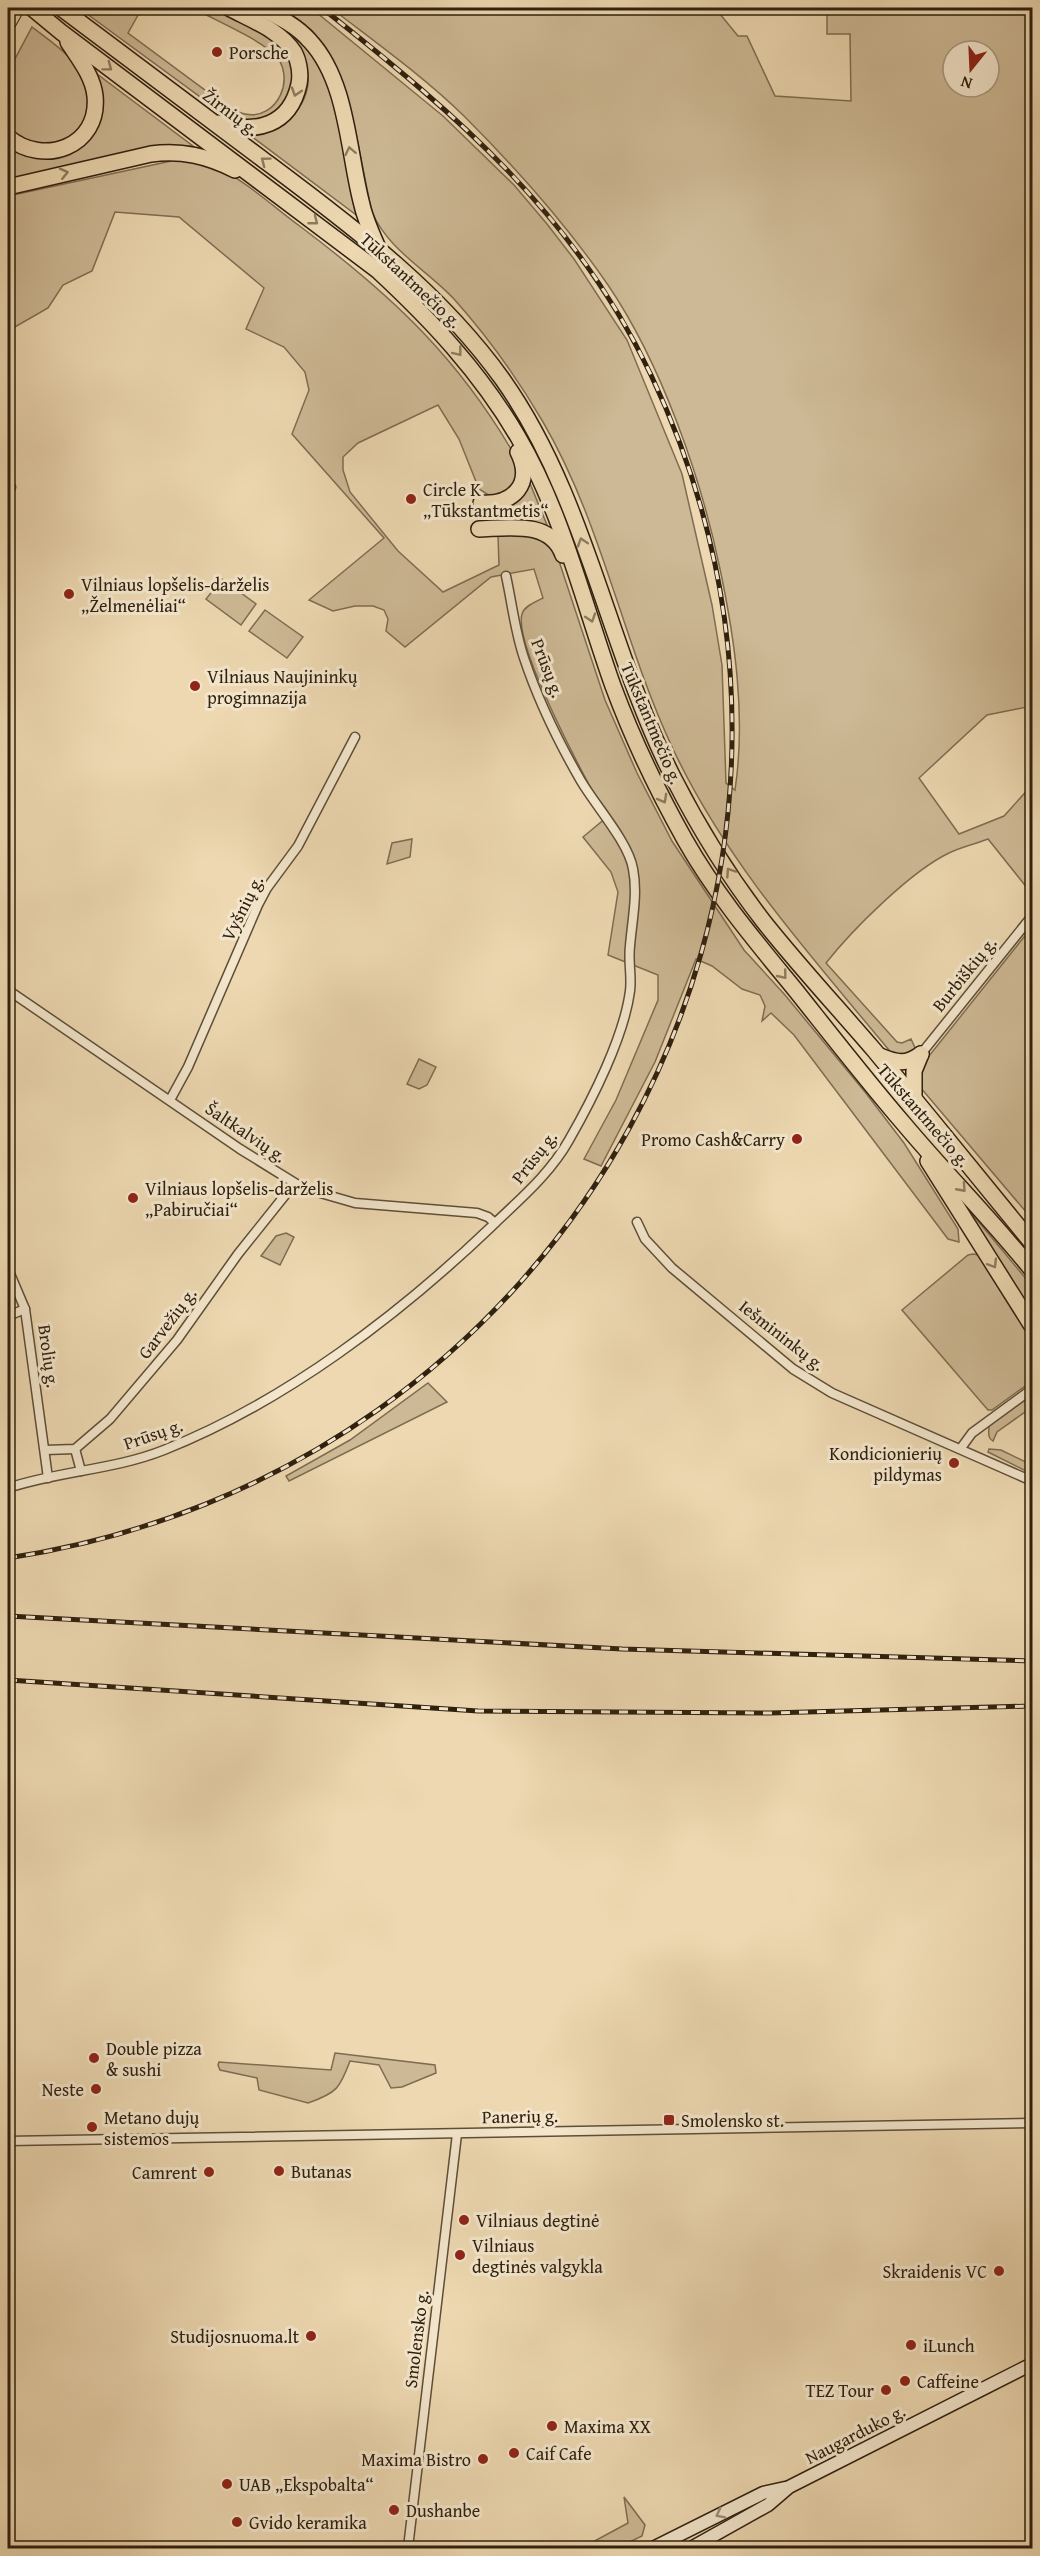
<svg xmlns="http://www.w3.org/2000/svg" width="1040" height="2556" font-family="'Gentium Book Plus',serif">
	<rect width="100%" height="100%" fill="#edd8b1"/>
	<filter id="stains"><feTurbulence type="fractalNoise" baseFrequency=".00333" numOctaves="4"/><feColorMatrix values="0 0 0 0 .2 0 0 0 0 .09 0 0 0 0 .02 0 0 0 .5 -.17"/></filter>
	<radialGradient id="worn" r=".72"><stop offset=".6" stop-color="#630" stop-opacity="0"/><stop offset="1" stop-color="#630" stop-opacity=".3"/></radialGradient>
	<!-- green -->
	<g fill="#cdb995" stroke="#7e6c52" stroke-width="1.5" fill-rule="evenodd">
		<path d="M79,8H142L128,33L228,107C233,109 239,113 245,114C278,121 297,76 274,54C257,38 215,20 193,8C201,8 209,6 216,8C232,10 281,42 288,56C293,66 293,77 291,87C283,119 257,123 229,118Z"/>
		<path d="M278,8H311L443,116L514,185L547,224L574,259L627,340L682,474L712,605L722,665L726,783L735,790C746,717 735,640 720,569C701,477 661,363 608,285C566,224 516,168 464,116C423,76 375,42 331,8H715L738,36H747L775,96L851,101L850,34H827V8H1032V706L987,715L919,778L959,834L1004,816L1032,785V894L988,839C975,844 961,847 949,853C911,871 852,930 826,963L897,1042L902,1043L911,1039L916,1050L913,1056L893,1055C813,958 727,864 673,749C623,643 602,523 543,422C518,379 487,336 454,299C427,270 388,250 372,212C361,166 351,82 324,45C312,29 296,17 278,8ZM953,51H989V87H953Z"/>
		<path d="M276,23C284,28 292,33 299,39C339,73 344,167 359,217L251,136C283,134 315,102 307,69C302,49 291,36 276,23Z"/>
		<path d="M32,27C54,44 80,60 88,88C90,93 88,101 88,106C85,147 31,157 8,127V72Z"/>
		<path d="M97,74L193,146H162L8,180V146C26,161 48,160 69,153L101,95Z"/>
		<path d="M175,156C189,160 206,161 219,168C248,183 275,208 301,227C394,297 462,361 519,463L512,490L493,498L479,489L459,439L438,405L358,443L343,457V470L350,492L398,551L443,592L499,565L498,535H535L555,549L605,700L637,773L672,841L744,950L785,995L865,1092L904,1143L958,1229L959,1242L948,1239L794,1035L771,1013L762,1021L765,1006L760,995L742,989L712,966L696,959L655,1062L601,1166L584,1159L616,1100L658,1000V975L608,955L618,892L611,872L583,837L607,817C588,785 513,645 522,614C524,606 537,601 543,598L534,569L491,577L405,647L386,631L388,619L384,610L373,606H355L333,611L309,600L384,538L292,434L309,390L305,372L284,347L246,329L264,288L179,217L115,212L92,271L63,285L48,308L8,331V196L171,161Z"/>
		<path d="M529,481L547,525L530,521H503L501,510C515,503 524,497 529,481Z"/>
		<path d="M222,579L256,604L241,625L206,599Z"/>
		<path d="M265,610L303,637L287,658L249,631Z"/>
		<path d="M412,839L410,857L387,864L392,843Z"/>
		<path d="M1032,927V1219L920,1087L921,1066Z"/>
		<path d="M419,1059L436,1067L427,1085L419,1089L407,1084Z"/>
		<path d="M962,1202L1032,1286V1315Z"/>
		<path d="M286,1233L294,1237L280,1265L261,1256L276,1236Z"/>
		<path d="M973,1254L979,1255L984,1261L1032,1337V1381L992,1410H988L902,1310L968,1255Z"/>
		<path d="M428,1383L447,1402L289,1481L286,1476L350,1440Z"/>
		<path d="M1032,1395V1407L997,1432L993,1441C987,1438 989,1432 989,1426Z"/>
		<path d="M989,1449L1001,1450L1032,1465V1474L988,1452Z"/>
		<path d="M335,2053L435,2065L436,2073L402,2087L391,2088L379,2065L350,2061C340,2088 337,2093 308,2103L259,2090L257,2078L220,2070L218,2065L219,2062L331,2070Z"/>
		<path d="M624,2497L645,2525L642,2536L617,2548H464L465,2544H589L628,2523Z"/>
	</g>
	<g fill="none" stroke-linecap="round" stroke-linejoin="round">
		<!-- street casing -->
		<g stroke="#5e4e38" stroke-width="11">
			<g id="street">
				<path d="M8,495L11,487"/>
				<path d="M8,990L240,1149L303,1188L355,1203L477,1213L488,1217L495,1223"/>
				<path d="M921,1054L1032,916"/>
				<path d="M170,1100L188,1067L258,905L267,888L298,846L355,737"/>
				<path d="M637,1222L645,1239L672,1268L793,1369L832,1393L1032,1481"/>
				<path d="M8,1269L25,1309L48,1478"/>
				<path d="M8,1316L25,1309"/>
				<path d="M961,1448L972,1433L1032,1389"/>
				<path d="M75,1449L81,1471"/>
				<path d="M45,1450L75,1449L110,1419L177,1340L238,1254L294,1184"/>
				<path d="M8,1488C58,1471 114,1470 164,1450C285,1402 399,1315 492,1226C520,1199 550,1174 569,1140C592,1100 624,1037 630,991C632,977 628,961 630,946C632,921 638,894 633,869C629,843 595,805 581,781C559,743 538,700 524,658C515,632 512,603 506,576"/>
				<path d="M8,2141L1032,2123"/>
				<path d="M408,2548L457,2134"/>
			</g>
		</g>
		<!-- secondary casing -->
		<g stroke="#2f200f" stroke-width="15">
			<g id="secondary">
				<path d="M653,2548L763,2493L785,2488"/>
				<path d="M691,2548L768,2505L789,2487L1032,2364"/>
			</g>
		</g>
		<!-- primary casing -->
		<g stroke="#2f200f" stroke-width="16">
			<path id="primary" d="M8,24L17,8"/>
		</g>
		<!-- highway casing -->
		<g stroke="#2f200f" stroke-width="18">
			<g id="highway">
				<path d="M32,8L61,32L377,270C431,320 480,372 518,437C563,514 583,602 613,686C633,740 657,790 685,840C716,895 757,943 797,992C832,1036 867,1081 904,1124C946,1174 992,1220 1032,1270"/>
				<path d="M61,8C127,58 194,108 261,158C349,224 438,289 503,380C587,499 608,650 674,779C699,828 730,878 764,922C799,966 837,1007 874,1050C927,1114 980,1179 1032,1243"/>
				<path d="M261,8C279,17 297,26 310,41C348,82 348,153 362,205C365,219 372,234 378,248"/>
				<path d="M219,123C256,134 290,126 299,84C301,74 299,61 294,52C280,30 251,20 229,8"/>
				<path d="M8,137C43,167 100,147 95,96C93,76 79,59 68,42"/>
				<path d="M8,187L151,154C182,150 207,156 235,170"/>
				<path d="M481,503C513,505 534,484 518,452"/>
				<path d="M479,529C509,528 551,520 563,555"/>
				<path d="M880,1056C897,1063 906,1065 921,1054"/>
				<path d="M914,1099V1071L921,1054"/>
				<path d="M928,1161L1032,1326"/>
			</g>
		</g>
		<!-- street -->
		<use href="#street" stroke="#f3e6cc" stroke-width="8"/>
		<!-- secondary -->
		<use href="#secondary" stroke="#f3e6cc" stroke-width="12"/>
		<!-- primary -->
		<use href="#primary" stroke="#edd8b1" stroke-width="14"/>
		<!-- highway -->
		<use href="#highway" stroke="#edd8b1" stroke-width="15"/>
		<!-- rail casing -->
		<g stroke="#2f200f" stroke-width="5">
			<g id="rail">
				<path d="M8,1558C565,1474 894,889 651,375C575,215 457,115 322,8"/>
				<path d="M8,1616L622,1649L1032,1661"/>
				<path d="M8,1680L478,1711L770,1713L1032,1706"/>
			</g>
		</g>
		<!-- rail -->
		<use href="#rail" stroke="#f3e6cc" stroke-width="3" stroke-dasharray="9" stroke-linecap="butt"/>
	</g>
	<!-- one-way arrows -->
	<defs><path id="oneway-chevron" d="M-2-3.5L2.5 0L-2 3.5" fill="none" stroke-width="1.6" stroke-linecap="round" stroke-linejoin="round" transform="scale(1.5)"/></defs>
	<g stroke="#8e7c60">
		<use href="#oneway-chevron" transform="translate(108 67) rotate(37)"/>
		<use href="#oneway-chevron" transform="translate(296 92) rotate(108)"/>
		<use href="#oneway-chevron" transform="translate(350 151) rotate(-102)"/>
		<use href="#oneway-chevron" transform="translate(265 161) rotate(-143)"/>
		<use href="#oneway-chevron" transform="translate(64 173) rotate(-13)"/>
		<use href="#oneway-chevron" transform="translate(314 221) rotate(38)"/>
		<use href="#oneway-chevron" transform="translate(458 352) rotate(52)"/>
		<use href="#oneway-chevron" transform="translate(582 542) rotate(-108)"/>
		<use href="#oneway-chevron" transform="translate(591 618) rotate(72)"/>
		<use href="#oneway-chevron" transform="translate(663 799) rotate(61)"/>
		<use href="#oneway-chevron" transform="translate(730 872) rotate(-124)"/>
		<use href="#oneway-chevron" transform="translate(783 975) rotate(51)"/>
		<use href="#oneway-chevron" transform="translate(962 1188) rotate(48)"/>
		<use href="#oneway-chevron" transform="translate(993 1264) rotate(58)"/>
	</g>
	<use stroke="#9b8d77" href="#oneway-chevron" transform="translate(720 2514) rotate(153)"/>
	<!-- markers -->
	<g fill="#8f2418" stroke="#f3e6cc" stroke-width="2">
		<circle cx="217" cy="52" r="6"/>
		<circle cx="411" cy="499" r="6"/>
		<circle cx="69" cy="594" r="6"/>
		<circle cx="195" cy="686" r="6"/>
		<circle cx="797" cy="1139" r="6"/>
		<circle cx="133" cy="1198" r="6"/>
		<circle cx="954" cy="1463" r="6"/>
		<circle cx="94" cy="2058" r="6"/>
		<circle cx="96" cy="2089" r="6"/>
		<rect x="663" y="2114" width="12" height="12" rx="3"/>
		<circle cx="92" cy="2127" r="6"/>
		<circle cx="279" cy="2171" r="6"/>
		<circle cx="209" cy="2172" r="6"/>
		<circle cx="464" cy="2220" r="6"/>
		<circle cx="460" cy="2255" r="6"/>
		<circle cx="999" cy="2271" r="6"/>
		<circle cx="311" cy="2336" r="6"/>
		<circle cx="911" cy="2345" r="6"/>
		<circle cx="905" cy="2381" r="6"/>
		<circle cx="886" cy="2390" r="6"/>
		<circle cx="552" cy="2426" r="6"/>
		<circle cx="514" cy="2453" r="6"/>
		<circle cx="483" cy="2459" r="6"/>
		<circle cx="227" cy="2484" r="6"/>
		<circle cx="394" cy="2510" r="6"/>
		<circle cx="237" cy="2522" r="6"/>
	</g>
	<g text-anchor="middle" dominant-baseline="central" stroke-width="6" stroke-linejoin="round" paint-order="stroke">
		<!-- poi labels -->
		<g font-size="18" fill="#2f200f" stroke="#f3e6cc" text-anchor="start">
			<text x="229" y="52">Porsche</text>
			<text x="423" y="489">Circle K<tspan x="423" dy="21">„Tūkstantmetis“</tspan></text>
			<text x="81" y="584">Vilniaus lopšelis-darželis<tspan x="81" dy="21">„Želmenėliai“</tspan></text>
			<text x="207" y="676">Vilniaus Naujininkų<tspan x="207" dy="21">progimnazija</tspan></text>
			<text x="785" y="1139" text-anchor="end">Promo Cash&amp;Carry</text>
			<text x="145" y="1188">Vilniaus lopšelis-darželis<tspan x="145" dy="21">„Pabiručiai“</tspan></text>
			<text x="942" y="1453" text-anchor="end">Kondicionierių<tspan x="942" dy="21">pildymas</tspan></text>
			<text x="106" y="2048">Double pizza<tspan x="106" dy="21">&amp; sushi</tspan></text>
			<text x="84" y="2089" text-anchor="end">Neste</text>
			<text x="104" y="2117">Metano dujų<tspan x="104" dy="21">sistemos</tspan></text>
			<text x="681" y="2120">Smolensko st.</text>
			<text x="291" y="2171">Butanas</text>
			<text x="197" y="2172" text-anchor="end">Camrent</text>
			<text x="476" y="2220">Vilniaus degtinė</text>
			<text x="472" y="2245">Vilniaus<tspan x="472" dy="21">degtinės valgykla</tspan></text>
			<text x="987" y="2271" text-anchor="end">Skraidenis VC</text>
			<text x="299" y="2336" text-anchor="end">Studijosnuoma.lt</text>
			<text x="923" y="2345">iLunch</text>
			<text x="917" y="2381">Caffeine</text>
			<text x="874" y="2390" text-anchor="end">TEZ Tour</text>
			<text x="564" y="2426">Maxima XX</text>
			<text x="526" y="2453">Caif Cafe</text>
			<text x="471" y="2459" text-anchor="end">Maxima Bistro</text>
			<text x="239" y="2484">UAB „Ekspobalta“</text>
			<text x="406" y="2510">Dushanbe</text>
			<text x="249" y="2522">Gvido keramika</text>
		</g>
		<!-- street labels -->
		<g font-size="18" fill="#2f200f" stroke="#f3e6cc">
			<text transform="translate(231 112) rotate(37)">Žirnių g.</text>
			<text transform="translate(411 280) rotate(43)">Tūkstantmečio g.</text>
			<text transform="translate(548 668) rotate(69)">Prūsų g.</text>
			<text transform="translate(652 723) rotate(67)">Tūkstantmečio g.</text>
			<text transform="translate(242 908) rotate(-63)">Vyšnių g.</text>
			<text transform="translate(964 974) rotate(-51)">Burbiškių g.</text>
			<text transform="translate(924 1115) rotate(49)">Tūkstantmečio g.</text>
			<text transform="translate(246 1132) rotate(34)">Šaltkalvių g.</text>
			<text transform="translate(534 1157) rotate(-52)">Prūsų g.</text>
			<text transform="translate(167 1323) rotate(-53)">Garvežių g.</text>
			<text transform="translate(782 1335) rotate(38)">Iešmininkų g.</text>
			<text transform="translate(49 1356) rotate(82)">Brolių g.</text>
			<text transform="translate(153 1434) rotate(-19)">Prūsų g.</text>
			<text transform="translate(520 2116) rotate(-1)">Panerių g.</text>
			<text transform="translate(416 2339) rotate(-83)">Smolensko g.</text>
			<text transform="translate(855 2434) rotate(-27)">Naugarduko g.</text>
		</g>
	</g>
	<!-- margin -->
	<rect width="1040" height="2556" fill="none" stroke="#edd8b1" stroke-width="30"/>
	<rect x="9" y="9" width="1022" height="2538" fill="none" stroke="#2f200f" stroke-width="3"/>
	<rect x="15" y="15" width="1010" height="2526" fill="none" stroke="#2f200f" stroke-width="1.5"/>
	<!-- north arrow -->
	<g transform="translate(971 69) rotate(198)"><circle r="28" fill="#f3e6cc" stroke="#a59780" stroke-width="1.5"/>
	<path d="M0-4.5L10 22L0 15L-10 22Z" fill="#8f2418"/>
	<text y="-9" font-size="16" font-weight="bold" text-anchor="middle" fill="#2f200f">N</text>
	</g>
	<rect width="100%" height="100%" filter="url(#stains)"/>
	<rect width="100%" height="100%" fill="url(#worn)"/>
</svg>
